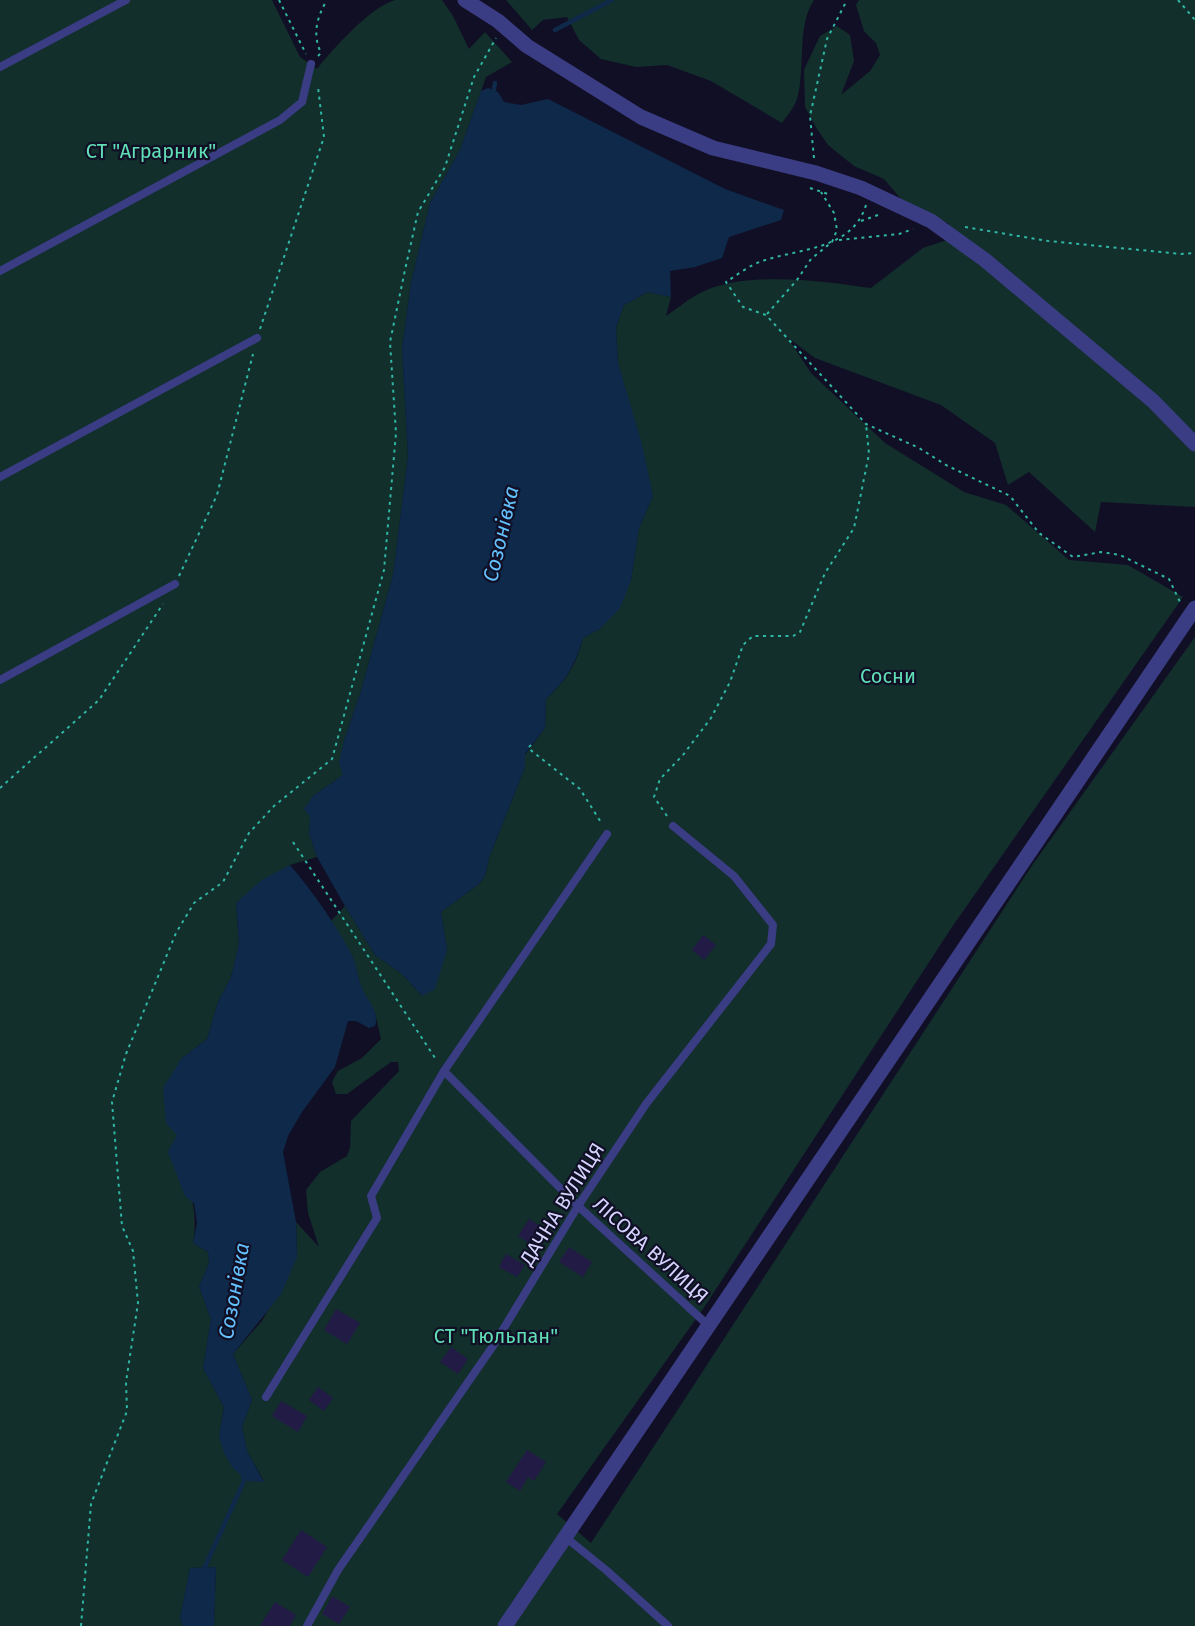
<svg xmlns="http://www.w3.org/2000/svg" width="1195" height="1626" font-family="'Fira Sans',sans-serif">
	<rect width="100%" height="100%" fill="#110f25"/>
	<!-- green -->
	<g fill="#122f2c">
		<path d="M0,0H272L300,57L317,69C333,49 370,7 395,0C408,0 428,0 442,0L453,16L469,49L485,32L512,62L486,77L460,150L430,203L411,283L402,349L408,457L393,575L361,691L344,741L343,775L313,796L309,833L317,857L290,865L236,903L239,944L231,977L218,1002L207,1039L182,1058C181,1081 174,1116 178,1138C184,1174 200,1206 193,1243L208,1252L209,1263L199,1287L211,1319L203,1368L224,1407L219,1436L264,1481L247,1451L242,1427L252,1400L233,1354L262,1321L297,1257L296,1222L319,1247L308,1213L306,1190L320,1172L347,1156L350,1148L351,1121L399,1071L398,1062H391L347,1094H336L332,1082L338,1071L362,1058L381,1039L375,1013L361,987L352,955L331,921L345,906L375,955L402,974L422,996L447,950L441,912L479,884L485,876L489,858L525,767V755L545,728L546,699C568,678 575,667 583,638L601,628L631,580L639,528L653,496L618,363L616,328L624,305L648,292L671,297L666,316C677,309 688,299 700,293C747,270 821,281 871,288L923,248L950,239L949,224L901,199L884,179L854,166L828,145L817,129L805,107L804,70L820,36L837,26L850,35L854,61L841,95L870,71L880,55L876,43L864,31L856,5L859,0H1195V507L1101,502L1095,532L1029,472L1008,485L995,443L941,405L815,358L787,337L811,373L885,443L964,492L1006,505L1069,560L1128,565L1183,597L952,927L703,1309L557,1514L591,1543L1033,864L1195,637V1626H214L216,1567L190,1568L180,1618L183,1626H0Z"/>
		<path d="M506,0H814C796,27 806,68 797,99C794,108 787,116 782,123L711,81L667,65L636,67L601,59L579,40L567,17L543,20L532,30Z"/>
	</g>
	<!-- water -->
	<g fill="#0f294a">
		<path d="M488,88L498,92L504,102L521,105L548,99L725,189L784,210L781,220L729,237L722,258L695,267L670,271L671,297L648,292L624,305L616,328L618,363L642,444L653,496L639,528L631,580L620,608L601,628L583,638C574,667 568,678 546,699L545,728L525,754V767L489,858L485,876L479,884L441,912L447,950L435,989L422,996L402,974L375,955L345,906L317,857L309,833L310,817L304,809L313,796L343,775L339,763L344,741L361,691L393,575L408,457L402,349L411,283L430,203L460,150L481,91Z"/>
		<path d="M290,865C313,892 334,922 351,953C357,964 357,977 362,988C367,1000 380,1012 375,1026L369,1028L356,1021H348L335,1067L302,1112L288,1136L283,1152L296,1222L297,1257L281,1294L233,1354L252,1400L242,1427L247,1451L264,1482L248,1481L233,1468L224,1453L219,1436L224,1407L203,1368L211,1319L199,1287L209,1263L208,1252L193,1243L197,1223L194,1203L185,1196L168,1152L177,1135L166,1123L163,1088L182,1058L207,1039L218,1002L231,977L239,944L236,903L262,880Z"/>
		<path d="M216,1567L214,1626H183L180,1618L190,1568Z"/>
	</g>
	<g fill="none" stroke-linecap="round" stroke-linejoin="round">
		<!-- stream -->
		<g stroke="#0f294a" stroke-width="4.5">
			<path d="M555,30L612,0"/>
			<path d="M493,94L495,83"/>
			<path d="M203,1571L244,1481L242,1471"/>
		</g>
	</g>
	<!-- building -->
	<g fill="#211b46">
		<path d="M703,935L716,945L704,960L692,950Z"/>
		<path d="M529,1219L549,1232L538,1248L518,1236Z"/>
		<path d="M569,1247L592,1262L583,1277L559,1262Z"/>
		<path d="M506,1254L525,1265L517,1277L499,1267Z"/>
		<path d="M336,1309L360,1323L347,1344L324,1330Z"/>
		<path d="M451,1347L468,1359L458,1374L440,1362Z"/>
		<path d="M318,1387L333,1398L324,1411L309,1400Z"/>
		<path d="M281,1401L307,1416L298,1432L272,1416Z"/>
		<path d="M527,1450L546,1462L534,1481L528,1477L520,1491L506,1482Z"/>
		<path d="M301,1530L327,1547L308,1577L282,1560Z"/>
		<path d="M332,1596L350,1607L339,1624L322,1614Z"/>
		<path d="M275,1602L296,1615L290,1626H260Z"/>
	</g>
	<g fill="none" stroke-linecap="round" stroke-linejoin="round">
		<!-- path -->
		<g stroke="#30b6a4" stroke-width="2" stroke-dasharray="3 4.5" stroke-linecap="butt">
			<path d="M279,0L306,54"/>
			<path d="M1178,0L1195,20"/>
			<path d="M318,56L321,53C312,34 317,17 327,0"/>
			<path d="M814,158L810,116L827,39L847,0"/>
			<path d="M810,188L828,194"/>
			<path d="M866,205C852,250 801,248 762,261C750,265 737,275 726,282L743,307L766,315L866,424L919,448L946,465L1010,496L1039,533L1073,557L1101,552L1120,555L1169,579L1180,602"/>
			<path d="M861,221L881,214"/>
			<path d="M965,227L1048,241L1181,254L1195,253"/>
			<path d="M839,240L899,234L913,229"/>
			<path d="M767,314L797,280L811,259L832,242L837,230L834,213L821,192"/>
			<path d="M260,329L324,137L318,87"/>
			<path d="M179,576L217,495L253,354"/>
			<path d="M531,745L528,748L580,789L602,824"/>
			<path d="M0,788L99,700L163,604"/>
			<path d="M667,816L654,797L660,779L683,755L711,718L730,682L743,645L753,636H793L800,632L825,573L854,528L869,454L866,424"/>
			<path d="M293,842L437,1061"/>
			<path d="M81,1626L91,1504L127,1411L126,1382L138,1303L133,1251L122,1226L112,1102L126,1054L176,933L194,903L223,882L249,833L274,806L332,759L384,570L396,433L390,342L405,270L418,212L445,167L474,77L496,38"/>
		</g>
		<!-- lane -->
		<g stroke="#3b3d84" stroke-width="8">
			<path d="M0,67L126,0"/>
			<path d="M0,271L280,120L302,102L311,64"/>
			<path d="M0,477L257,338"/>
			<path d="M0,680L175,584"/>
			<path d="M444,1071L578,1206L709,1326"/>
			<path d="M266,1397L377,1218L371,1196L444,1071L607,834"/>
			<path d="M564,1536L606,1570L668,1626"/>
			<path d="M307,1626L338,1570L493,1346L578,1206L646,1104L771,944L773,925L734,876L673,826"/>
		</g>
		<!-- street -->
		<g stroke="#3b3d84" stroke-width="15">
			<path d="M465,0L498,21L527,46L641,117L713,148L816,173L861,188L931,221L985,260L1153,401L1195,444"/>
			<path d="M505,1626L1195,608"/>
		</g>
	</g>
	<g text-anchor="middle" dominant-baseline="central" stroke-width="4.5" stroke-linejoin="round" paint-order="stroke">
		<!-- park labels -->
		<g font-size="20" fill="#60deb5" stroke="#110f25">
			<text x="151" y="151">СТ "Аграрник"</text>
			<text x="888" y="676">Сосни</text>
			<text x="496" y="1336">СТ "Тюльпан"</text>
		</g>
		<!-- street labels -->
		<g font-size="20" fill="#d5d4ff" stroke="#110f25">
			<text transform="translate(562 1204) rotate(-58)">ДАЧНА ВУЛИЦЯ</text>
			<text transform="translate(651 1250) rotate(42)">ЛІСОВА ВУЛИЦЯ</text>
		</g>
		<!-- water labels -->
		<g font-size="21" font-style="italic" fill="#63c1fd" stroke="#110f25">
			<text transform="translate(501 534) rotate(-77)">Созонівка</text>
			<text transform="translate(234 1291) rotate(-80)">Созонівка</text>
		</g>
	</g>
</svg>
